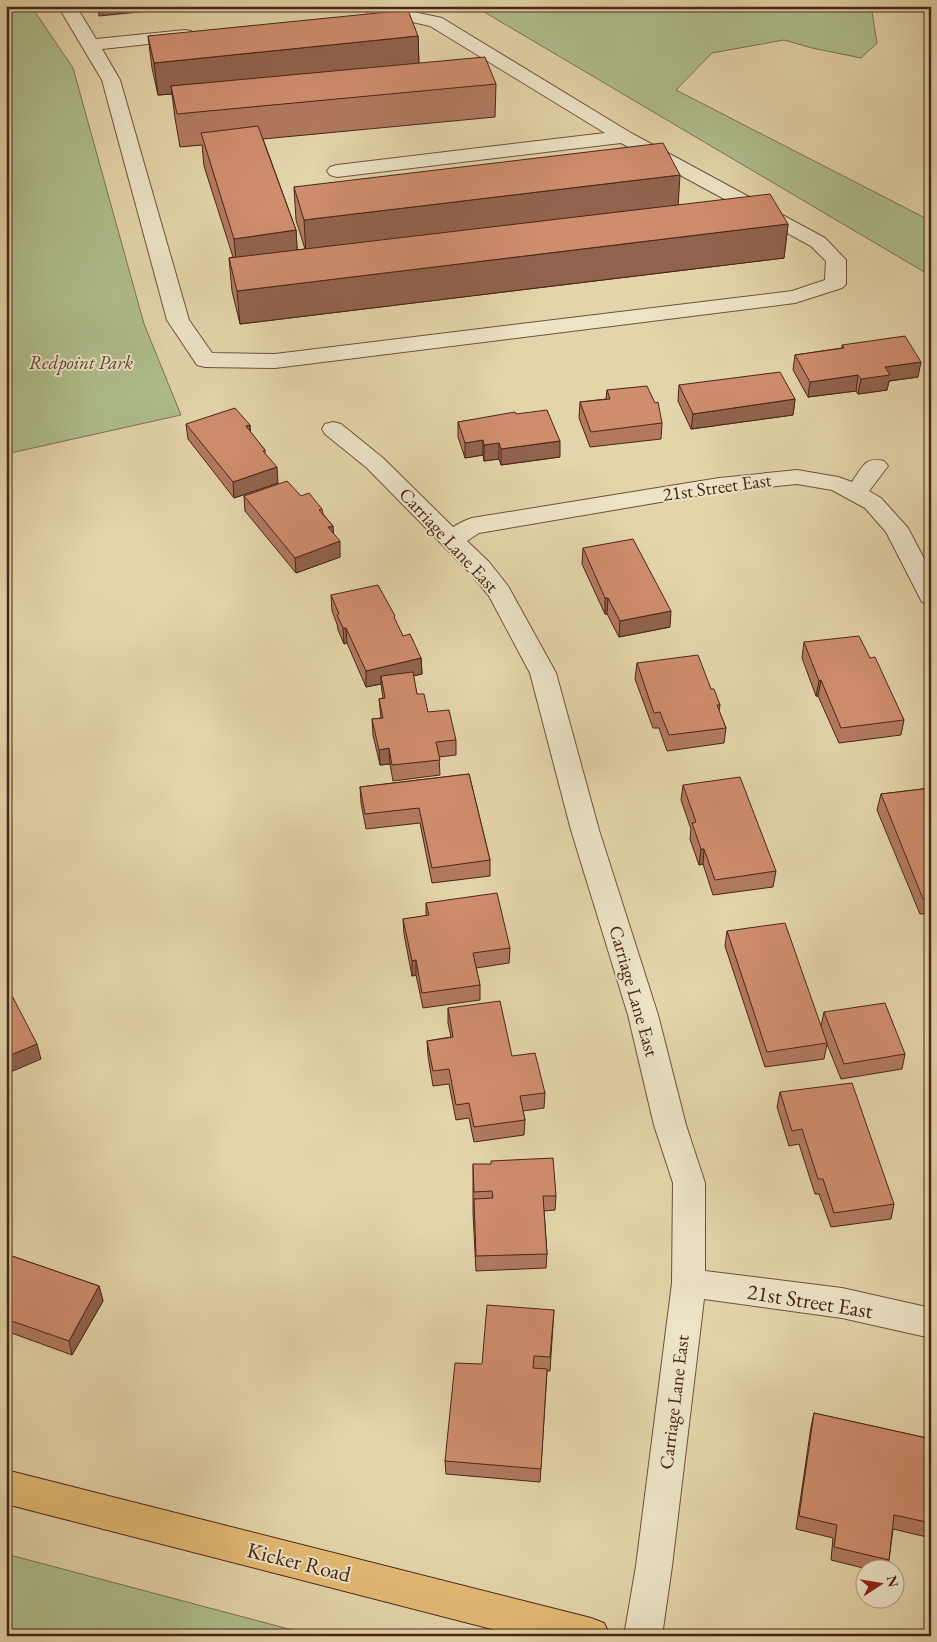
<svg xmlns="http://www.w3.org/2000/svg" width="937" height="1642" font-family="'EB Garamond',serif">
	<rect width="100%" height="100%" fill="#e3d4a9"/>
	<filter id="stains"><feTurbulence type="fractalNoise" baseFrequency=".004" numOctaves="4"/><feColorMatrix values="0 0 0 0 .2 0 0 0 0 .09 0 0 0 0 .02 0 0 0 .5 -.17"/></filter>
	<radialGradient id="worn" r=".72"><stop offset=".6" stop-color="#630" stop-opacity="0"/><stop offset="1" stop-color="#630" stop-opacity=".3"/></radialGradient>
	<!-- green -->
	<g fill="#afbe8c" stroke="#7c7252">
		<path d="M6,6H31L73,68L144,324L181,415L6,454Z"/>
		<path d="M474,6H871L877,43L861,58L812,48L784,40L712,53L676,90L931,221V276Z"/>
		<path d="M6,1554L315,1636H6Z"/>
	</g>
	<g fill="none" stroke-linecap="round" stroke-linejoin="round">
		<!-- minor casing -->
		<g stroke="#70513c" stroke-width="2">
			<g id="minor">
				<path d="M58,6H76L96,39L185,30L191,31L194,35L191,39L185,40L102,49L120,80L189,320L212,353L275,354L792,291L825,280L826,261L811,246L621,143L337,177L330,175L327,171L330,167L337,165L605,133L430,26L395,18L375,20L369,19L366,15L369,11L395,8L442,18L631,133L825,238L846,260V284L842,288L795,303L275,368L205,367L197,365L167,320L102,80Z"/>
				<path d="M333,422L341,424L383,458L453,527L464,521L472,518L719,478L797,470L838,477L852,482C862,468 865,456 884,461L888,466L869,491L881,498L908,528L931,572V604L922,602L886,532L865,508L832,490L797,484L719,492L479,533L467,541L489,562L508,586L556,673L599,830L658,1015L686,1125L705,1183V1271L842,1288L931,1308V1338L842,1318L704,1299L672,1566L662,1636H624L636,1566L672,1283L673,1183L654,1125L628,1015L571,830L530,673L489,596L471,574L367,468L325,434L322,429L325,424Z"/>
			</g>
		</g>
		<!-- major casing -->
		<g stroke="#492517" stroke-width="2">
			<path id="major" d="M6,1470L591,1618L604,1623L610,1636H519L6,1504Z"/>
		</g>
		<!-- minor -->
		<use href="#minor" fill="#ede3c7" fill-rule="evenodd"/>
		<!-- major -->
		<use href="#major" fill="#e2ba74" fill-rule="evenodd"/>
	</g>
	<!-- wall -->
	<g fill="#b2795f" stroke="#492517">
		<path d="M148,36H418L419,63L496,84L495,117L263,139L296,230L297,250L305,249L296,220L294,187L678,205L788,224L784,258L240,324L232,291L229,258L233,257L204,166L202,145L180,147L175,118L172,94L158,95L152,68Z"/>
		<path d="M931,320V333L927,332L928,324Z"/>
		<path d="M842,345L918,377L889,381L887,390L858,394L856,391L808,397L793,370L795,355L842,348Z"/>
		<path d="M679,385L795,399L793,415L691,429L678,401Z"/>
		<path d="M607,390L662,423L661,439L590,447L579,418L580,402L606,399Z"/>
		<path d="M516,414L560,457L501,465L499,459L484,461L483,455L465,458L458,437V422Z"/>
		<path d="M186,424L250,425V432L265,450V454L278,483L234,498L188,439Z"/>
		<path d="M244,496H301L322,509L323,514L333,526V533L340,557L296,573L245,511Z"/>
		<path d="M583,548L670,627L619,637L607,614H605L582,564Z"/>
		<path d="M331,595L395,621L403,636L421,658L422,674L413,676L417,694L428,712L456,740V755L439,757L440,775L393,781L390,764L380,765L373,735L372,719L381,718L379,699L383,698L381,684L366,687L347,643L344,644L338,630L337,624L332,611Z"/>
		<path d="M804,642L870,658L904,720L901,735L839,743L818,696H816L802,658Z"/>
		<path d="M637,663L711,689L720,705L719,711L726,728L724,743L667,751L659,728H653L635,679Z"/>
		<path d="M469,774L490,860V876L432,883L420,823L366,829L361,803L360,787Z"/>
		<path d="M683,785L776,871L773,887L713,895L703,864L699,865L690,839L691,829L681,800Z"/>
		<path d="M931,788V913L920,914L877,810L881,794Z"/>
		<path d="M426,903L510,948L509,963L476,968L480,985V1000L423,1008L416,975L412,976L404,934L403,919L426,916Z"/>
		<path d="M727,931L821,1026L824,1012L905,1054L902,1069L841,1079L827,1044L824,1059L765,1067L725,946Z"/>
		<path d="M448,1008L512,1056L545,1093L544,1108L523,1111L525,1120L524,1135L474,1142L469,1118L456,1120L449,1084L433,1086L428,1056L427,1041L451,1037L448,1023Z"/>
		<path d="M780,1092L894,1204L891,1219L831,1227L819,1194H815L799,1144L789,1146L777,1107Z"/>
		<path d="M473,1164L556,1196L555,1210L544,1211L547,1254L546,1268L476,1271L473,1213Z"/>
		<path d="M6,1254L99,1286L103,1301L72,1355L6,1331Z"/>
		<path d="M554,1310L550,1371H547L540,1482L446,1474L445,1461L482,1364Z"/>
		<path d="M814,1413L931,1439V1538L893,1529L889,1560L886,1570H871L831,1560L833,1538L796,1529L811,1427Z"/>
	</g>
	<!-- shaded-wall -->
	<g fill="#91634d" stroke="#492517">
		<path d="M98,6H198L99,16Z"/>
		<path d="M418,36L419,68L171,86L172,94L158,95L154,63Z"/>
		<path d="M680,175L678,208L306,254L304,220Z"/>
		<path d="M788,224L784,258L240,324L237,291Z"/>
		<path d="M296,230L298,264L237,272L234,239Z"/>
		<path d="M921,362L918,377L889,381L887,390L858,394L861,379L885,367Z"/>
		<path d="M858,375L856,391L808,397L810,382Z"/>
		<path d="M795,399L793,415L691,429L693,414Z"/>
		<path d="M250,425L251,441L246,426Z"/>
		<path d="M483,440V455L465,458V443Z"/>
		<path d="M560,441V457L501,465V449Z"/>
		<path d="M499,443V459L484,461V445Z"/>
		<path d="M277,467L278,483L234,498L233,482Z"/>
		<path d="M333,526L334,541L328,527Z"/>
		<path d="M340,541V557L296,573L295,558Z"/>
		<path d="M605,598H608L607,614H605Z"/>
		<path d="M671,611L670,627L619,637L620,621Z"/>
		<path d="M343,628H346L347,643L344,644Z"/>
		<path d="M421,658L422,674L382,683L381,676V684L366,687V671Z"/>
		<path d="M821,680L818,696H816L819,681Z"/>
		<path d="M389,748L390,764L380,765L379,750Z"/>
		<path d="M701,849H704L703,864L699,865Z"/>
		<path d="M416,960V975L412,976V961Z"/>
		<path d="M37,1044L41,1059L6,1074V1057Z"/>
		<path d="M99,1286L103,1301L72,1355L69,1341Z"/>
	</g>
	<!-- building -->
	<g fill="#cf8d6e" stroke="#492517">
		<path d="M408,10L418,36L154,63L148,36Z"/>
		<path d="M485,57L496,84L177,114L171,86Z"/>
		<path d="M258,126L296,230L234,239L201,133Z"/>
		<path d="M663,143L680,175L304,220L294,187Z"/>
		<path d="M770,194L788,224L237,291L229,258Z"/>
		<path d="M905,336L921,362L885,367L890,375L861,379L858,375L810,382L795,355L844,348L842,345Z"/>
		<path d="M780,372L795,399L693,414L679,385Z"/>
		<path d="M647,386L655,403L658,402L662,423L591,432L580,402L610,399L607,390Z"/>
		<path d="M235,408L250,425L246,426L265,450L263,451L277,467L233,482L186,424Z"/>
		<path d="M547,410L560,441L501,449L499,443L484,445L483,440L465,443L458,422L515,412L516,414Z"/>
		<path d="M287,481L301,496L309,493L322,509L319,510L333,526L328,527L340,541L295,558L244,496Z"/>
		<path d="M633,539L671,611L620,621L608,598H605L583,548Z"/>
		<path d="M378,585L395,616L394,617L403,636L410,634L421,658L366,671L346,628H343L337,615L339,614L331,595Z"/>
		<path d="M859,636L870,658L875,657L904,720L841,728L821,680L819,681L804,642Z"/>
		<path d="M698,655L711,689H714L720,705H717L726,728L669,735L660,712L654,713L637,663Z"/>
		<path d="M413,672L417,694H424L428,712L449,710L456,740L436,742L440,760L392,765L389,748L379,750L372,719L383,718L379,699L385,698L381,676Z"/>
		<path d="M469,774L490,860L432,868L419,808L365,814L360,787Z"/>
		<path d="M740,777L776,871L715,880L704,849H701L692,823L696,822L683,785Z"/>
		<path d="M931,788V898L923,899L881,794Z"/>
		<path d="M497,893L510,948L473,953L480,985L422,993L416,960L412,961L403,919L429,915L426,903Z"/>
		<path d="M785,923L827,1043L767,1052L727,931Z"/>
		<path d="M6,984L37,1044L6,1057Z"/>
		<path d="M500,1001L512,1056L535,1053L545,1093L520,1096L525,1120L474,1127L469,1103L456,1105L449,1069L433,1071L427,1041L453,1037L448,1008Z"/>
		<path d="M885,1003L905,1054L844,1064L824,1012Z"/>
		<path d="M852,1083L894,1204L834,1213L823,1179H818L802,1129L792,1131L780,1092Z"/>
		<path d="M553,1158L556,1196H543L547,1254L476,1256L474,1199L493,1198L492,1191L474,1192L473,1164H491V1161Z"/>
		<path d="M6,1254L99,1286L69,1341L6,1319Z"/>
		<path d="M487,1305L554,1310L550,1357L534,1356L533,1368L547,1369L541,1469L445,1461L455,1363L482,1364Z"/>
		<path d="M814,1413L931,1439V1523L894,1515L889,1560L834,1547L837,1525L799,1516Z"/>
	</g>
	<g text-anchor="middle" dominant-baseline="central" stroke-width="4" stroke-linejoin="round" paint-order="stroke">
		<!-- park labels -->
		<g font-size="19" font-style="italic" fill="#5d442e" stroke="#ede3c7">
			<text x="81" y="362">Redpoint Park</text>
		</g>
		<!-- street labels -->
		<g font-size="19" fill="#492517" stroke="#ede3c7">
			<text transform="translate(717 487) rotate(-8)">21st Street East</text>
			<text transform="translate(449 540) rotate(47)">Carriage Lane East</text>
			<text transform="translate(634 991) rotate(74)">Carriage Lane East</text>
			<text transform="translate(674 1402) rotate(-83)">Carriage Lane East</text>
		</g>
		<!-- near-street labels -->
		<g font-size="22" fill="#492517" stroke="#ede3c7">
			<text transform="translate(810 1301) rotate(9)">21st Street East</text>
			<text transform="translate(299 1562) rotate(14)">Kicker Road</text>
		</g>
	</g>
	<!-- margin -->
	<rect width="937" height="1642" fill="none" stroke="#e3d4a9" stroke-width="25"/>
	<rect x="8" y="8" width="922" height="1627" fill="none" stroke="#492517" stroke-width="2.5"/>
	<rect x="12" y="12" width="912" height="1617" fill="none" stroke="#492517"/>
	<!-- north arrow -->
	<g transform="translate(880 1584) rotate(78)"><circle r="24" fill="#ede3c7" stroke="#ab9781"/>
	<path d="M0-4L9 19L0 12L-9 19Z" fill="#8f2418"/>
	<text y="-8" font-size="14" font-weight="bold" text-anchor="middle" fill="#492517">N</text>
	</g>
	<rect width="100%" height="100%" filter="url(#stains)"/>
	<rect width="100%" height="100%" fill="url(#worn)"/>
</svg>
